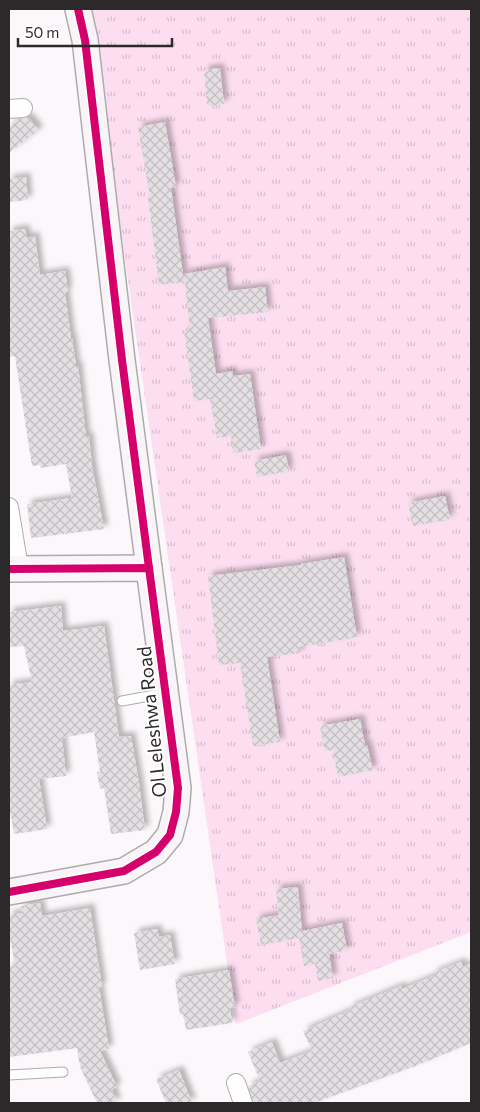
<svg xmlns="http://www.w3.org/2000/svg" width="480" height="1112" font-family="Commissioner,sans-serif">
	<defs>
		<pattern id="grass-tufts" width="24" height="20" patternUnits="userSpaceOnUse" patternTransform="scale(1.25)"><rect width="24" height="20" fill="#fddef0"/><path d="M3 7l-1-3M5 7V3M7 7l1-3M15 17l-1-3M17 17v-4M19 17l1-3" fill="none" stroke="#d9bece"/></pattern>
		<pattern id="building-cross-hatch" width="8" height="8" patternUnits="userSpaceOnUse" patternTransform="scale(1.25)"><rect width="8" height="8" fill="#e4dfe2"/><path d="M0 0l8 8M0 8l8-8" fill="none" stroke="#c4bfc2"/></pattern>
		<filter id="shadow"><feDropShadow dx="4.5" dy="-4.5" stdDeviation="2.5" flood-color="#0004"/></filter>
	</defs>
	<rect width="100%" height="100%" fill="#fcf7fa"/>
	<!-- grass -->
	<path fill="url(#grass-tufts)" d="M96,9H471V932L236,1024L89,12Z"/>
	<!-- building -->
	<g fill="url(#building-cross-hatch)" filter="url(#shadow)">
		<path d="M220,68L224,104L207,106L204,70Z"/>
		<path d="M28,117L39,130L9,153V127L19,119Z"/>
		<path d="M165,122L176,187L171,188L184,282L159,285L148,198L150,197L138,127Z"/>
		<path d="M26,177L28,200L9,202V179Z"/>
		<path d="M25,229L27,238L35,236L40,275L65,271L68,291L65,292L71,338H72L76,366H78L86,437L89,436L92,466L104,529L31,538L27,504L72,498L66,464L41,468L40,465L32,466L15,356L9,357V231Z"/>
		<path d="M225,267L228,291L265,287L268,312L208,318L216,374L232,371L233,376L250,374L261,449L233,453L231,436L217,438L210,399L194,401L184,331L190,330L184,274Z"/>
		<path d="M286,455L289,471L257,477L254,461Z"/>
		<path d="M445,496L450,519L413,526L408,503Z"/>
		<path d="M344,557L357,637L300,647V653L267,657L280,742L253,746L240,663L219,665L208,576L301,565V564Z"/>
		<path d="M61,606L63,631L104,626L119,737L131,736L139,783L145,830L111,834L104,788L100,789L97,772H100L94,732L62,738L66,776L39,779L47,829L14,834L9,805V685L32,682L24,646L9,647V612Z"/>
		<path d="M360,719L365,745H367L373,770L338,777L333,750L325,751L320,726Z"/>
		<path d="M298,887L302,931L342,923L347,950L329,954L333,978L318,981L315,964L304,966L299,938L261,945L256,919L279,915L276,889Z"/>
		<path d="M40,903L42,916L90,908L102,987H99L109,1049L100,1051L117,1087L112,1089L117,1103H97L80,1067L77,1048L9,1057V966L15,965L9,934V915L22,913L21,906Z"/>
		<path d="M157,929L159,937L170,935L175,964L140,970L134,933Z"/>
		<path d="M461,962L463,967L471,963V1043L418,1065L314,1103H253L248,1086L260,1081L248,1052L272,1042L280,1063L312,1051L303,1031L351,1010L350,1007L401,986L402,989L434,976L433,973Z"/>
		<path d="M229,970L235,1007L230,1008L232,1023L186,1030L183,1014L180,1015L175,979Z"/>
		<path d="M179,1070L192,1103H166L156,1079Z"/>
	</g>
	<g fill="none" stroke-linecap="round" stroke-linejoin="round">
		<!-- lane casing -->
		<g stroke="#aeabad" stroke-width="11">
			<g id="lane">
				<path d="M122,701L165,693"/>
				<path d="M9,1075L63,1072"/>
			</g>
		</g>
		<!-- street casing -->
		<g stroke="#aeabad" stroke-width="20">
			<g id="street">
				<path d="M9,109L23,108"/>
				<path d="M9,507L19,568"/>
				<path d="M236,1083L243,1103"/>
			</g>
		</g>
		<!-- secondary casing -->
		<g stroke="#aeabad" stroke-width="28">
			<g id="secondary">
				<path d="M78,9L85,40L122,360L149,568"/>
				<path d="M9,569L149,568L178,788L176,812L170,835L156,852L124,871L9,892"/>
			</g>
		</g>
		<!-- lane -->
		<use href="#lane" stroke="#fffefe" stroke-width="9"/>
		<!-- street -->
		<use href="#street" stroke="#fffefe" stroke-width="18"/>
		<!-- secondary -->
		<use href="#secondary" stroke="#f9f4f7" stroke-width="25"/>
		<!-- cycleway casing -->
		<g stroke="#fff" stroke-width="11">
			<g id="cycleway">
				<path d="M78,9L85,40L122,360L149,568"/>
				<path d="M9,569L149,568L178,788L176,812L170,835L156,852L124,871L9,892"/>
			</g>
		</g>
		<!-- cycleway -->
		<use href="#cycleway" stroke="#d6006c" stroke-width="8"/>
	</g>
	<g text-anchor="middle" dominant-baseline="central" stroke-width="4" stroke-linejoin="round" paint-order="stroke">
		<!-- street labels -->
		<g font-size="19" fill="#2c292b" stroke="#fff">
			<text transform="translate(151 722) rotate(-96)">Ol Leleshwa Road</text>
		</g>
	</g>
	<!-- border -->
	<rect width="480" height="1112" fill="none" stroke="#2c292b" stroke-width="20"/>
	<!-- scale -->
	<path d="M18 38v8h154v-8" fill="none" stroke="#2c292b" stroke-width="2.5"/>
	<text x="25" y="38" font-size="15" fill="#2c292b" stroke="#ffffff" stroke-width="4" paint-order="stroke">50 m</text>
</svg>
